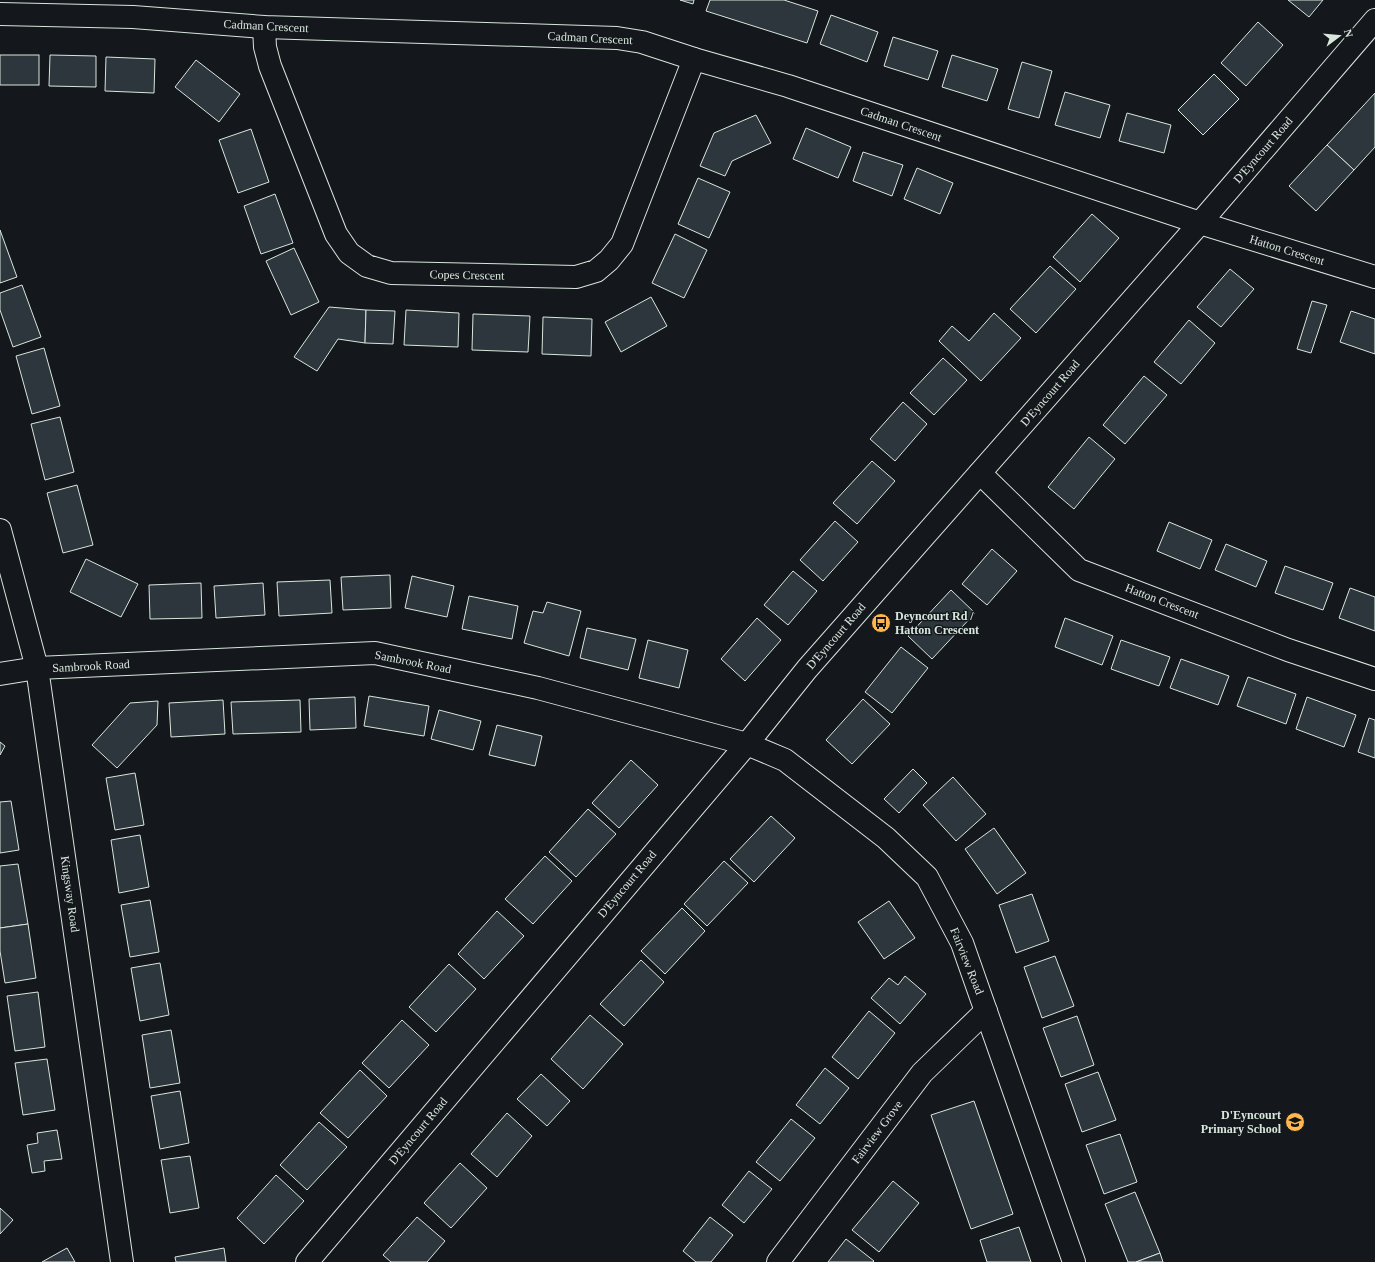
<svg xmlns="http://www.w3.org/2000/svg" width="1375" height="1262" font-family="'Times New Roman',serif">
	<rect width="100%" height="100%" fill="#14181c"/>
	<!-- building -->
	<g fill="#2c363c" stroke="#d8e6dc">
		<path d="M680,0H694L693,4Z"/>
		<path d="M710,0H784L818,11L807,43L706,11Z"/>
		<path d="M1288,0H1323L1309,17Z"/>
		<path d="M831,15L878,32L867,62L820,44Z"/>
		<path d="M1258,22L1283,45L1246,86L1221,63Z"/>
		<path d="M893,37L938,51L928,80L884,66Z"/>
		<rect x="0" y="55" width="39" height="30"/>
		<path d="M50,55L96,56V87L49,86Z"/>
		<path d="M952,55L998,69L987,101L942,87Z"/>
		<path d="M106,57L155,59L154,93L105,91Z"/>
		<path d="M196,60L240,94L219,122L175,87Z"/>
		<path d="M1022,62L1052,71L1039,118L1008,109Z"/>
		<path d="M1214,74L1239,99L1203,135L1178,110Z"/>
		<path d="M1065,92L1110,105L1100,138L1055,125Z"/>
		<path d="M1375,93V147L1354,170L1327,145Z"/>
		<path d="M1127,113L1171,125L1164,153L1119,141Z"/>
		<path d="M756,115L771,143L732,161L725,176L700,166L714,133Z"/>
		<path d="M806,128L851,147L838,178L793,159Z"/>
		<path d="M251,129L269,182L238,193L219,140Z"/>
		<path d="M1327,145L1354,170L1316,211L1289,186Z"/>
		<path d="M863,152L903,165L892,196L853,181Z"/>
		<path d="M917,168L953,183L940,214L904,199Z"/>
		<path d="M698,178L730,192L709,238L678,224Z"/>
		<path d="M275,194L293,243L261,254L244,206Z"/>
		<path d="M1092,214L1119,238L1080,282L1053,257Z"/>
		<path d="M0,230L17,277L0,283Z"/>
		<path d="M675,234L707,250L684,298L652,283Z"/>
		<path d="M294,248L319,302L291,315L266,261Z"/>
		<path d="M1050,266L1076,289L1036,333L1010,309Z"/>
		<path d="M1230,269L1254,289L1221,327L1197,307Z"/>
		<path d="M22,285L41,337L13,347L0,310V293Z"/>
		<path d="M651,297L667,326L621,352L605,322Z"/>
		<path d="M1312,301L1327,305L1311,353L1297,349Z"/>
		<path d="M329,307L366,310L365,343L338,339L317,371L294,357Z"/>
		<path d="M366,310L395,311L393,344L365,343Z"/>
		<path d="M406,310L459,313L458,347L404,345Z"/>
		<path d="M1351,311L1375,319V354L1340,342Z"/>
		<path d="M994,313L1021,338L981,381L939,341L952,326L969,341Z"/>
		<path d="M473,314L530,316L528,352L472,350Z"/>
		<path d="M543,317L592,319L591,356L542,354Z"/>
		<path d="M1189,320L1215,343L1181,384L1154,362Z"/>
		<path d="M44,348L60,406L32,414L16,356Z"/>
		<path d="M943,358L967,380L934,415L910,393Z"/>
		<path d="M1144,376L1167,395L1125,444L1103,425Z"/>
		<path d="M903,402L927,424L895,461L870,439Z"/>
		<path d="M60,417L74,472L45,480L31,424Z"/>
		<path d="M1089,437L1115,459L1074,509L1048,487Z"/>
		<path d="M872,461L895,481L857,524L833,503Z"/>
		<path d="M77,485L93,545L63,553L47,493Z"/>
		<path d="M835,521L858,542L823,581L800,560Z"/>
		<path d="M1169,522L1212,540L1200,569L1157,551Z"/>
		<path d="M1226,544L1267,561L1256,587L1215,570Z"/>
		<path d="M992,549L1017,571L987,605L962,584Z"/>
		<path d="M86,559L138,584L121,617L70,592Z"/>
		<path d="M1285,566L1333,583L1323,610L1275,593Z"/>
		<path d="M793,571L817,591L788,625L764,605Z"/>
		<path d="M390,575L391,608L343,610L341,577Z"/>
		<path d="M412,576L454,586L447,617L405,608Z"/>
		<path d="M330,580L332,613L279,616L277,582Z"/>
		<path d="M201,583L202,618L150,619L149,585Z"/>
		<path d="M263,583L265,615L216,618L214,586Z"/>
		<path d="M1350,588L1375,597V631L1339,618Z"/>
		<path d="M951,590L975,613L932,659L908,636Z"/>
		<path d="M469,596L518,606L512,639L462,629Z"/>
		<path d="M547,602L581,611L569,656L524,643L533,611L543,613Z"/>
		<path d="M757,618L781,640L745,681L721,659Z"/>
		<path d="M1065,618L1113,636L1102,665L1055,647Z"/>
		<path d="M587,628L636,639L628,670L580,658Z"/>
		<path d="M648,640L688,650L679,688L639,678Z"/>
		<path d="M1121,640L1170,657L1159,686L1111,669Z"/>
		<path d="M901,647L928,668L892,713L865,692Z"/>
		<path d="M1181,659L1229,676L1218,705L1170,688Z"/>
		<path d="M1248,677L1296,694L1286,724L1237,706Z"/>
		<path d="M369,696L429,706L424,736L364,726Z"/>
		<path d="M355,697L356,728L310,730L309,699Z"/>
		<path d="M1307,697L1356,715L1344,747L1296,729Z"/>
		<path d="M863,699L890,724L852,764L826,740Z"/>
		<path d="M223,700L225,734L171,737L169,703Z"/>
		<path d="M300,700L301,732L233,734L231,702Z"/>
		<path d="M158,701L157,725L117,768L92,745L130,703Z"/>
		<path d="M439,710L481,721L473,750L431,739Z"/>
		<path d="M1369,718L1375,720V758L1358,752Z"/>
		<path d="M497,725L542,736L535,766L489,755Z"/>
		<path d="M0,742L5,746L0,755Z"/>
		<path d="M631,760L658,785L619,828L592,803Z"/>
		<path d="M913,769L927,783L899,813L884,799Z"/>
		<path d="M135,773L144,825L115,830L106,778Z"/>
		<path d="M953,777L986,814L956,841L923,805Z"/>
		<path d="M11,801L19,850L0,853V802Z"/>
		<path d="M588,809L616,834L576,877L549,852Z"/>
		<path d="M771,816L795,838L754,882L730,859Z"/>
		<path d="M994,828L1026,873L997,894L965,849Z"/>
		<path d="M140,835L149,887L119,893L111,840Z"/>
		<path d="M545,856L572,881L533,924L505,899Z"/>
		<path d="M724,861L748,883L707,926L684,904Z"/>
		<path d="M18,864L28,924L0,928V866Z"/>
		<path d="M1032,894L1049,941L1016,953L999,905Z"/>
		<path d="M150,900L159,952L130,957L121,905Z"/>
		<path d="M889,901L915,938L884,959L858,922Z"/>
		<path d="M682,908L705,931L665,974L641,951Z"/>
		<path d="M497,911L524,936L484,979L458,954Z"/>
		<path d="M28,924L36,978L5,983L0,951V928Z"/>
		<path d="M1055,956L1074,1006L1042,1018L1024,967Z"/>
		<path d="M641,960L664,982L624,1026L600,1004Z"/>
		<path d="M160,963L169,1015L140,1021L131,968Z"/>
		<path d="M449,964L476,989L436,1032L409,1007Z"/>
		<path d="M905,976L926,994L900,1024L871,998L889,978L898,985Z"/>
		<path d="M38,992L45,1047L15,1051L7,996Z"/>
		<path d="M869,1011L895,1033L858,1079L832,1057Z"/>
		<path d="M590,1015L623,1044L583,1089L551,1059Z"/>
		<path d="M1077,1016L1094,1065L1061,1077L1043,1028Z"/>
		<path d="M402,1020L429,1045L389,1088L362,1063Z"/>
		<path d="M171,1030L180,1083L150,1088L142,1035Z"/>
		<path d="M47,1059L55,1110L23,1115L15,1063Z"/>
		<path d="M825,1068L849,1088L820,1124L796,1105Z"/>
		<path d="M360,1070L387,1096L348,1138L320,1113Z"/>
		<path d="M1098,1072L1116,1120L1082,1132L1065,1084Z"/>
		<path d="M541,1074L570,1101L547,1126L517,1099Z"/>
		<path d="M180,1091L189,1143L160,1149L151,1096Z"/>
		<path d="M974,1101L1013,1214L971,1229L931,1115Z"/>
		<path d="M507,1113L532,1136L497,1177L471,1154Z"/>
		<path d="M791,1119L815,1138L780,1181L756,1162Z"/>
		<path d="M319,1122L347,1147L307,1190L280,1165Z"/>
		<path d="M57,1130L62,1159L44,1161L45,1171L32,1173L27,1145L38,1143L37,1133Z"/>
		<path d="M1120,1134L1137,1182L1104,1194L1086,1145Z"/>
		<path d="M190,1156L199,1208L170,1213L161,1160Z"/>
		<path d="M460,1163L487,1188L451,1228L424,1203Z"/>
		<path d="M749,1171L772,1189L744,1223L722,1205Z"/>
		<path d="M276,1175L304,1201L264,1244L237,1218Z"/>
		<path d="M893,1181L919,1203L879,1252L852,1230Z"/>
		<path d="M1135,1192L1160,1253L1136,1262H1128L1105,1204Z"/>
		<path d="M0,1208L13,1220L0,1234Z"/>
		<path d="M417,1217L445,1241L427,1262H391L383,1255Z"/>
		<path d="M710,1217L733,1235L711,1262H696L683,1251Z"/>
		<path d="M1019,1227L1031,1262H987L980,1240Z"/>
		<path d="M846,1239L874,1261L873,1262H828Z"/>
		<path d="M67,1248L75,1262H42Z"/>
		<path d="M224,1248L226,1262H176L175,1257Z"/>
		<path d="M1160,1253L1163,1262H1136Z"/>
	</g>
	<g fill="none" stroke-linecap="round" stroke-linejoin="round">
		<!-- minor casing -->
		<g stroke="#d8e6dc" stroke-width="24">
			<g id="minor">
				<path d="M0,14L133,17L264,27L617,38L642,42L694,59L788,86L1200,223L1375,277"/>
				<path d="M264,27L265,47L270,66L336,234L349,253L367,266L391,273L576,277L596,271L609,260L622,244L694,59"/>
				<path d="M980,473L1079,570L1288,650L1375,679"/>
				<path d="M0,530L37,668L122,1262"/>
				<path d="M0,674L37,668L375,653L538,688L747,744L785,760L886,838L927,877L962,943L1074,1262"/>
				<path d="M307,1262L747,744L807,669L1200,223L1375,20"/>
				<path d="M778,1262L922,1073L986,1011"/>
			</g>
		</g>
		<!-- minor -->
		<use href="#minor" stroke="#14181c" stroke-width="22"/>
	</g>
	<!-- icons -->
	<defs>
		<g id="bus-disc" transform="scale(1)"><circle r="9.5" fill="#ffb74d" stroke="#14181c"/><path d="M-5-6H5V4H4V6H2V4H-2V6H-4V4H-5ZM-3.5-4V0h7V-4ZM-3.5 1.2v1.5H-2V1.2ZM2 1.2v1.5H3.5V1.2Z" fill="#111"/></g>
		<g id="school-disc" transform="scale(1)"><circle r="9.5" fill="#ffb74d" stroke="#14181c"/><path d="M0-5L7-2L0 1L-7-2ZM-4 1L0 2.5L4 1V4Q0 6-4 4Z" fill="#111"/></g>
	</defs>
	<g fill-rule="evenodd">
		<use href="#bus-disc" x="881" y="623"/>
		<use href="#school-disc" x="1295" y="1122"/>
	</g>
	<g text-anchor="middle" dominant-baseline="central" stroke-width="3" stroke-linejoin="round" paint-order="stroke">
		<!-- street labels -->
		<g font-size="12" fill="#d8e6dc" stroke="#14181c">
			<text transform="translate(266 26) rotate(3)">Cadman Crescent</text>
			<text transform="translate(590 38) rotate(3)">Cadman Crescent</text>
			<text transform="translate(901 124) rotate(19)">Cadman Crescent</text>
			<text transform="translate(1263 150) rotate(-49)">D'Eyncourt Road</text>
			<text transform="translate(1287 250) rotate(17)">Hatton Crescent</text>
			<text transform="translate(467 275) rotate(1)">Copes Crescent</text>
			<text transform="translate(1050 393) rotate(-49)">D'Eyncourt Road</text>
			<text transform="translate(1162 601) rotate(21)">Hatton Crescent</text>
			<text transform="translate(836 636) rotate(-49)">D'Eyncourt Road</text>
			<text transform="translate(413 662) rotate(11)">Sambrook Road</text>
			<text transform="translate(91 666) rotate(-3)">Sambrook Road</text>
			<text transform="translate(627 884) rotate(-50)">D'Eyncourt Road</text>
			<text transform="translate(70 894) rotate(82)">Kingsway Road</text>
			<text transform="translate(967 961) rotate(68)">Fairview Road</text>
			<text transform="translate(418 1131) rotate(-50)">D'Eyncourt Road</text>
			<text transform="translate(877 1132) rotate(-53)">Fairview Grove</text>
		</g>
		<!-- poi labels -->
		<g font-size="12" font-weight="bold" fill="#d8e6dc" stroke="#14181c" text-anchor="start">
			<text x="895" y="616">Deyncourt Rd /<tspan x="895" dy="14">Hatton Crescent</tspan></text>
			<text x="1281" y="1115" text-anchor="end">D'Eyncourt<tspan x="1281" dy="14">Primary School</tspan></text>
		</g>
	</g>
	<!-- north arrow -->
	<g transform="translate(1339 36) rotate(74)" stroke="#14181c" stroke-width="3" paint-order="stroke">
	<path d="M0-3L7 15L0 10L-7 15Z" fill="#d8e6dc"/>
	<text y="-6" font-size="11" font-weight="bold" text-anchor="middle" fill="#d8e6dc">N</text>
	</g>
</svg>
